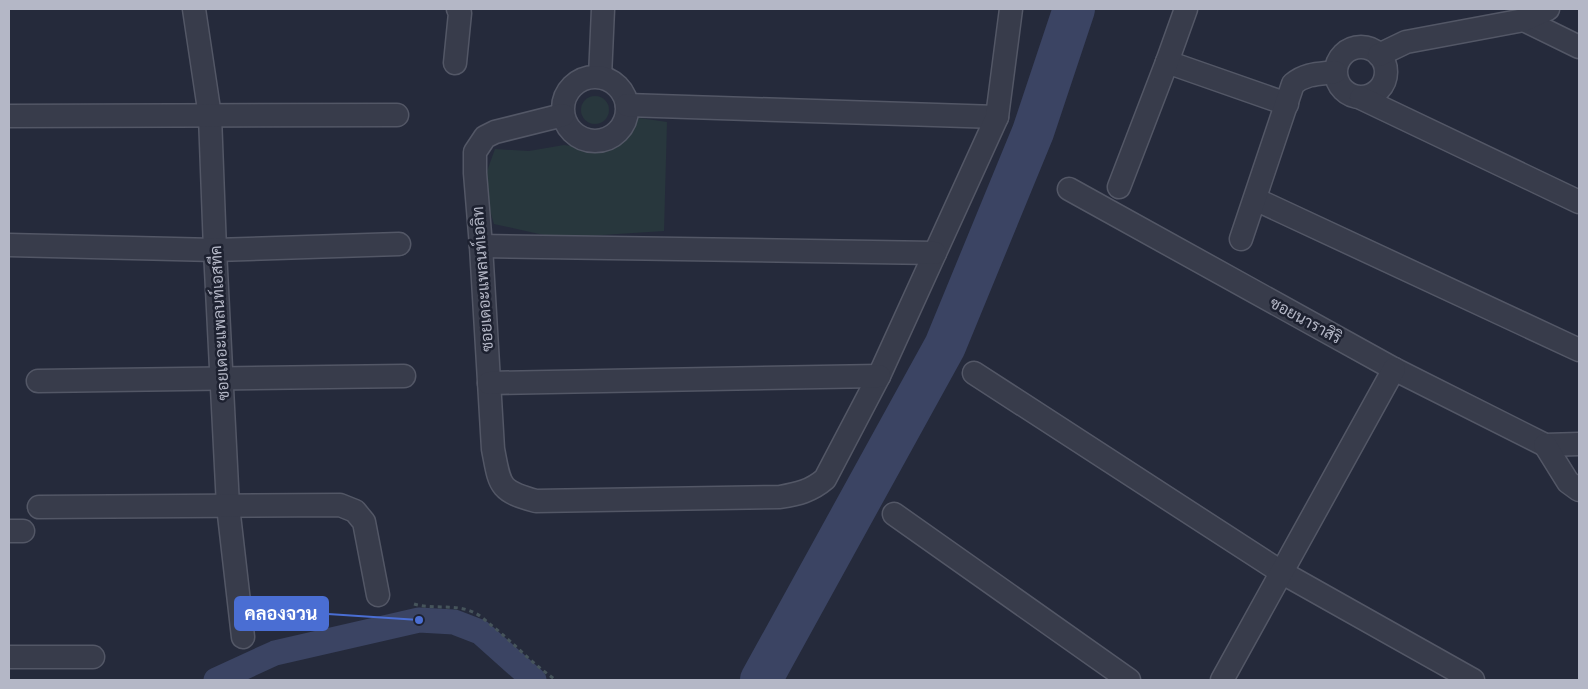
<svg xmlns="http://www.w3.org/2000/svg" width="1588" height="689" font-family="Manrope,Sarabun,sans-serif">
	<rect width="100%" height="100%" fill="#252a3b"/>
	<!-- green -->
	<g fill="#28373d">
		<circle cx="595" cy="110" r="14"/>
		<path d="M633,117L667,122L664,231L557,238L494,224L482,185L495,149L529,151L564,145L596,149L624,133Z"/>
	</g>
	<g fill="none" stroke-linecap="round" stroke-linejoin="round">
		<!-- canal -->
		<path stroke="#3b4463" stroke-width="25" d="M216,680L275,653L419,620L454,622L480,632L534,680"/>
		<!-- river -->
		<path stroke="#3b4463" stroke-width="42" d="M761,680L945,346L1033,132L1074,9"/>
		<!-- street casing -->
		<g stroke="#535766" stroke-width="25">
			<g id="street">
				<path d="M194,9L210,116L215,250L228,506L243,637"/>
				<path d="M1524,20L1579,47"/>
				<circle cx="1361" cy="72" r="25"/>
				<path d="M1379,55L1406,42L1524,20L1548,9"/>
				<path d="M1167,62L1287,104"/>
				<path d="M455,63L460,13L458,9"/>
				<path d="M600,77L603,9"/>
				<circle cx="595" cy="109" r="32"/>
				<path d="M1361,98L1579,202"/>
				<path d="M627,105L997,117"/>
				<path d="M563,115L495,132L485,137L475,152V173L481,246L493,449C500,485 498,491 536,501L780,497C798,494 811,491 825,479L879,376L997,117L1011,9"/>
				<path d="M9,116L397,115"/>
				<path d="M1119,187L1167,62L1186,9"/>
				<path d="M1069,189L1394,369L1545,445L1579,444"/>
				<path d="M1255,199L1579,350"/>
				<path d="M1241,239L1293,84C1306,73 1320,74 1335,72"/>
				<path d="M9,245L215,250L399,244"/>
				<path d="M481,246L935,253"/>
				<path d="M974,373L1281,572L1473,680"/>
				<path d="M38,381L404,376"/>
				<path d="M489,383L879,376"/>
				<path d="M1545,445L1568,482L1579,490"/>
				<path d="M39,507L340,505L355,511L364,522L378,595"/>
				<path d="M894,514L1129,680"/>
				<path d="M9,531H23"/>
				<path d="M9,657H93"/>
				<path d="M1222,680L1394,369"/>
			</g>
		</g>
		<!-- path -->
		<path stroke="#46545b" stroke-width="3" stroke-dasharray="4 4" stroke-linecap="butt" d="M414,604C433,610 456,603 475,613C481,616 486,621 491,625C513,642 532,664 556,680"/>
		<!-- street -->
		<use href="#street" stroke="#383c4b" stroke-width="22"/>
	</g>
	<g text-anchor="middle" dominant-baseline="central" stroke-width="5" stroke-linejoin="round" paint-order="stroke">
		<!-- street labels -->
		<g font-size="16" fill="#b4b7c6" stroke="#1d2130">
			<text transform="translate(482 279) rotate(-94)">ซอยเดอะแพลนท์เอลิท</text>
			<text transform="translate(1306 320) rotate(29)">ซอยนาราสิริ</text>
			<text transform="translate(219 323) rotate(-93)">ซอยเดอะแพลนท์เอสทีค</text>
		</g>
	</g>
	<!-- callouts -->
	<path fill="none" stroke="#4a6ed3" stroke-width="2" d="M419 620L328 614"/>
	<circle fill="#4a6ed3" stroke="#1d2130" stroke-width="2" cx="419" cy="620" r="5"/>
	<rect fill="#4a6ed3" stroke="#4a6ed3" stroke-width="2" x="235" y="597" width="93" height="33" rx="5"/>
	<g font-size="18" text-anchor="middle" font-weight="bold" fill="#fff">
		<text x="281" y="620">คลองจวน</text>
	</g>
	<!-- border -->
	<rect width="1588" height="689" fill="none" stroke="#b4b7c6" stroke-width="20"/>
</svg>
